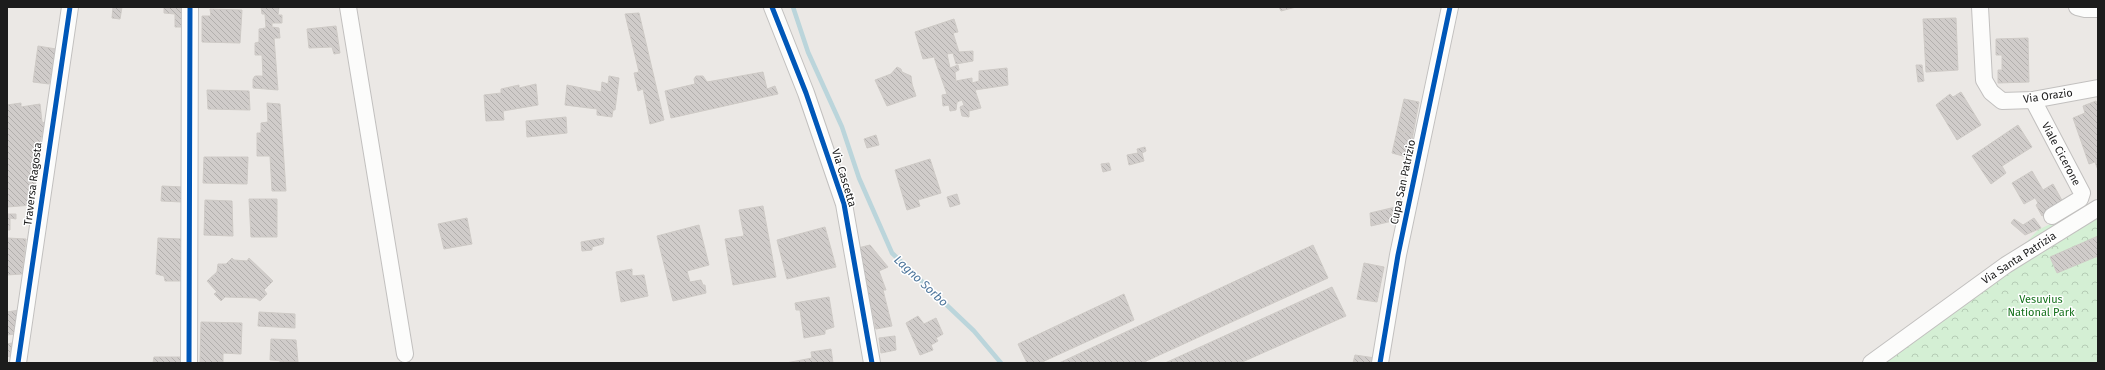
<svg xmlns="http://www.w3.org/2000/svg" width="2105" height="370" font-family="'Fira Sans',sans-serif">
	<defs>
		<pattern id="park-crowns" width="20" height="18" patternUnits="userSpaceOnUse"><rect width="20" height="18" fill="#d4efd4"/><path d="M2 6a3 3 0 1 1 6 0M12 15a3 3 0 1 1 6 0" fill="none" stroke="#b5ccb5"/></pattern>
		<pattern id="building-back-hatch" width="6" height="6" patternUnits="userSpaceOnUse"><rect width="6" height="6" fill="#d0ccca"/><path d="M-1 5l2 2M0 0l6 6M5-1l2 2" fill="none" stroke="#b2afad"/></pattern>
	</defs>
	<rect width="100%" height="100%" fill="#ebe8e5"/>
	<!-- park -->
	<path fill="url(#park-crowns)" d="M2098,203V363H1867L2017,252L2038,230L2085,207Z"/>
	<g fill="none" stroke-linecap="round" stroke-linejoin="round">
		<!-- stream -->
		<path stroke="#bbd5db" stroke-width="4.5" d="M793,7L808,52L842,127L859,178L892,253L974,331L1001,363"/>
	</g>
	<!-- building -->
	<g fill="url(#building-back-hatch)" stroke="#cecac6">
		<path d="M113,7H122L120,19L112,18Z"/>
		<path d="M164,7H184V27H175V14L164,13Z"/>
		<path d="M261,7H279L278,15H282V23H272V27L279,28L280,38H274L278,90L253,88V79L255,76H263L262,55H255V43L259,42V29L266,28L265,14H262Z"/>
		<path d="M1279,7H1296L1281,11Z"/>
		<path d="M210,9L242,10L240,43L202,42V16H211Z"/>
		<path d="M639,13L664,120L650,124L643,89L638,91L634,73L639,72L625,14Z"/>
		<path d="M1956,18L1958,70L1926,72L1923,19Z"/>
		<path d="M954,19L958,32L953,33L959,52L973,51V61L956,64L953,53L947,54L950,68L958,65L959,70L955,72L956,81L972,78V83L979,81V71L1007,68L1008,85L975,90L981,108L969,111V117L962,116L960,107L964,105L962,100L957,102L956,110L950,111L949,105L943,106L942,95L947,94L937,66L934,57L923,59L915,32Z"/>
		<path d="M336,26L340,53L334,54L332,47L309,48L307,29Z"/>
		<path d="M2028,38L2029,82L1998,83V70H2002V55H1996V39Z"/>
		<path d="M38,46L56,49L49,84L33,82Z"/>
		<path d="M1916,65H1922L1924,81L1918,82Z"/>
		<path d="M897,67L901,69L902,72L911,76L912,84L916,96L887,106L875,80L891,74Z"/>
		<path d="M763,72L767,89L775,86L778,94L671,118L665,91L695,84L694,79L696,76H703L707,82Z"/>
		<path d="M609,76L619,78L615,110H613L612,117L597,115V109L565,105L567,85L601,92L602,82L608,84Z"/>
		<path d="M536,84L538,105L503,111L504,120L486,121L484,95L501,93V89L519,85V88Z"/>
		<path d="M207,90L249,91L250,110L208,109Z"/>
		<path d="M1961,92L1981,125L1957,140L1936,105L1950,94L1953,97Z"/>
		<path d="M1404,99L1419,102L1413,134L1397,131Z"/>
		<path d="M2096,101L2098,106V170L2095,162L2089,164L2073,118L2085,113L2083,106Z"/>
		<path d="M21,103V107L40,104L42,122L45,123L40,142L32,205L7,207V105Z"/>
		<path d="M267,103L280,104L286,191H272L270,156H257V133H261V123L268,122Z"/>
		<path d="M566,117L567,133L527,137L526,121Z"/>
		<path d="M2018,125L2032,147L2002,166L2006,173L1991,184L1972,156Z"/>
		<path d="M1397,131L1413,134L1410,158L1392,153Z"/>
		<path d="M876,135L879,145L867,148L864,139Z"/>
		<path d="M1145,147L1146,151L1142,153L1144,161L1129,165L1127,155L1138,153L1137,149Z"/>
		<path d="M204,157H248L247,184L203,183Z"/>
		<path d="M930,159L941,193L918,200L920,206L907,210L895,170Z"/>
		<path d="M1109,163L1111,170L1103,172L1101,164Z"/>
		<path d="M2032,171L2043,190L2053,184L2064,204L2042,216L2036,205L2038,203L2035,198L2024,204L2012,183Z"/>
		<path d="M162,186L183,187L182,202L161,201Z"/>
		<path d="M957,194L960,204L950,207L947,197Z"/>
		<path d="M249,199H277V237H251Z"/>
		<path d="M205,200L232,201L233,236L204,235Z"/>
		<path d="M1404,205L1401,219L1371,226L1370,213Z"/>
		<path d="M763,206L776,277L733,285L725,239L744,236L739,210Z"/>
		<path d="M7,214H16V219L10,218V230H7Z"/>
		<path d="M467,218L472,244L444,249L438,224Z"/>
		<path d="M2034,218L2041,228L2025,235L2011,223L2014,219L2023,225Z"/>
		<path d="M699,225L709,265L687,271L690,282L701,280L703,285H705L706,293L673,301L657,236Z"/>
		<path d="M825,227L836,267L787,279L777,240Z"/>
		<path d="M2098,236V256L2057,273L2050,257Z"/>
		<path d="M7,238L26,239L22,274L7,275Z"/>
		<path d="M158,238L181,239V281H165L164,276L156,274Z"/>
		<path d="M604,238L603,244L592,247V250L582,251L581,242Z"/>
		<path d="M870,245L888,267L879,271L886,290H883L892,326L876,329L858,248Z"/>
		<path d="M1313,245L1328,278L1142,363H1059Z"/>
		<path d="M232,258L234,260L247,261L249,258L273,281L264,290L267,294L260,301L256,298L225,297L221,301L214,294L217,292L207,281L217,272L218,264H226Z"/>
		<path d="M1364,263L1384,267L1377,302L1357,299Z"/>
		<path d="M632,269V276L644,275L648,296L621,302L616,272Z"/>
		<path d="M1332,287L1346,316L1240,363H1165Z"/>
		<path d="M1124,294L1134,320L1040,363H1027L1018,344Z"/>
		<path d="M829,297L834,327L825,330V334L804,338L800,310H796L795,303Z"/>
		<path d="M19,310L15,334L7,335V312Z"/>
		<path d="M259,312L295,314V328L258,326Z"/>
		<path d="M918,316L924,324L936,318L943,334L936,338L938,341L931,345L933,350L920,355L906,323Z"/>
		<path d="M201,322L242,323L241,354L223,353V363H200Z"/>
		<path d="M895,336L896,350L881,353L879,338Z"/>
		<path d="M271,339L296,340L298,362L270,360Z"/>
		<path d="M12,343L10,357L7,356V344Z"/>
		<path d="M831,349L833,363H786L812,358L811,352Z"/>
		<path d="M1355,355L1375,358L1374,363H1353Z"/>
		<path d="M154,357H181V363H153Z"/>
		<path d="M280,361L298,362V363H280Z"/>
	</g>
	<g fill="none" stroke-linecap="round" stroke-linejoin="round">
		<!-- minor casing -->
		<g stroke="#c2c0bf" stroke-width="18">
			<g id="minor">
				<path d="M348,7L405,354"/>
				<path d="M772,7L806,93L844,204L872,363"/>
				<path d="M1980,7L1984,80L1991,92L2002,101L2033,100L2098,88"/>
				<path d="M2077,7L2085,9H2098"/>
				<path d="M2033,100L2082,193L2080,199L2052,216"/>
				<path d="M18,363L70,7"/>
				<path d="M189,363L190,7"/>
				<path d="M1380,363L1398,255L1450,7"/>
				<path d="M1871,363L2006,265L2098,208"/>
			</g>
		</g>
		<!-- minor -->
		<use href="#minor" stroke="#fcfcfb" stroke-width="16"/>
		<!-- cycleway casing -->
		<g stroke="#fff" stroke-width="8">
			<g id="cycleway">
				<path d="M772,7L806,93L844,204L872,363"/>
				<path d="M18,363L70,7"/>
				<path d="M189,363L190,7"/>
				<path d="M1380,363L1398,255L1450,7"/>
			</g>
		</g>
		<!-- cycleway -->
		<use href="#cycleway" stroke="#0057b8" stroke-width="5"/>
	</g>
	<g text-anchor="middle" dominant-baseline="central" stroke-width="3" stroke-linejoin="round" paint-order="stroke">
		<!-- street labels -->
		<g font-size="11" fill="#1c1c1c" stroke="#fff">
			<text transform="translate(2048 96) rotate(-8)">Via Orazio</text>
			<text transform="translate(2061 154) rotate(62)">Viale Cicerone</text>
			<text transform="translate(844 178) rotate(73)">Via Cascetta</text>
			<text transform="translate(1403 182) rotate(-78)">Cupa San Patrizio</text>
			<text transform="translate(33 184) rotate(-83)">Traversa Ragosta</text>
			<text transform="translate(2019 258) rotate(-33)">Via Santa Patrizia</text>
		</g>
		<!-- park labels -->
		<g font-size="11" fill="#14701b" stroke="#fff">
			<text x="2041" y="299">Vesuvius<tspan x="2041" dy="13">National Park</tspan></text>
		</g>
		<!-- water labels -->
		<g font-size="12" font-style="italic" fill="#4e769c" stroke="#fff">
			<text transform="translate(921 281) rotate(43)">Lagno Sorbo</text>
		</g>
	</g>
	<!-- border -->
	<rect width="2105" height="370" fill="none" stroke="#1c1c1c" stroke-width="16"/>
</svg>
